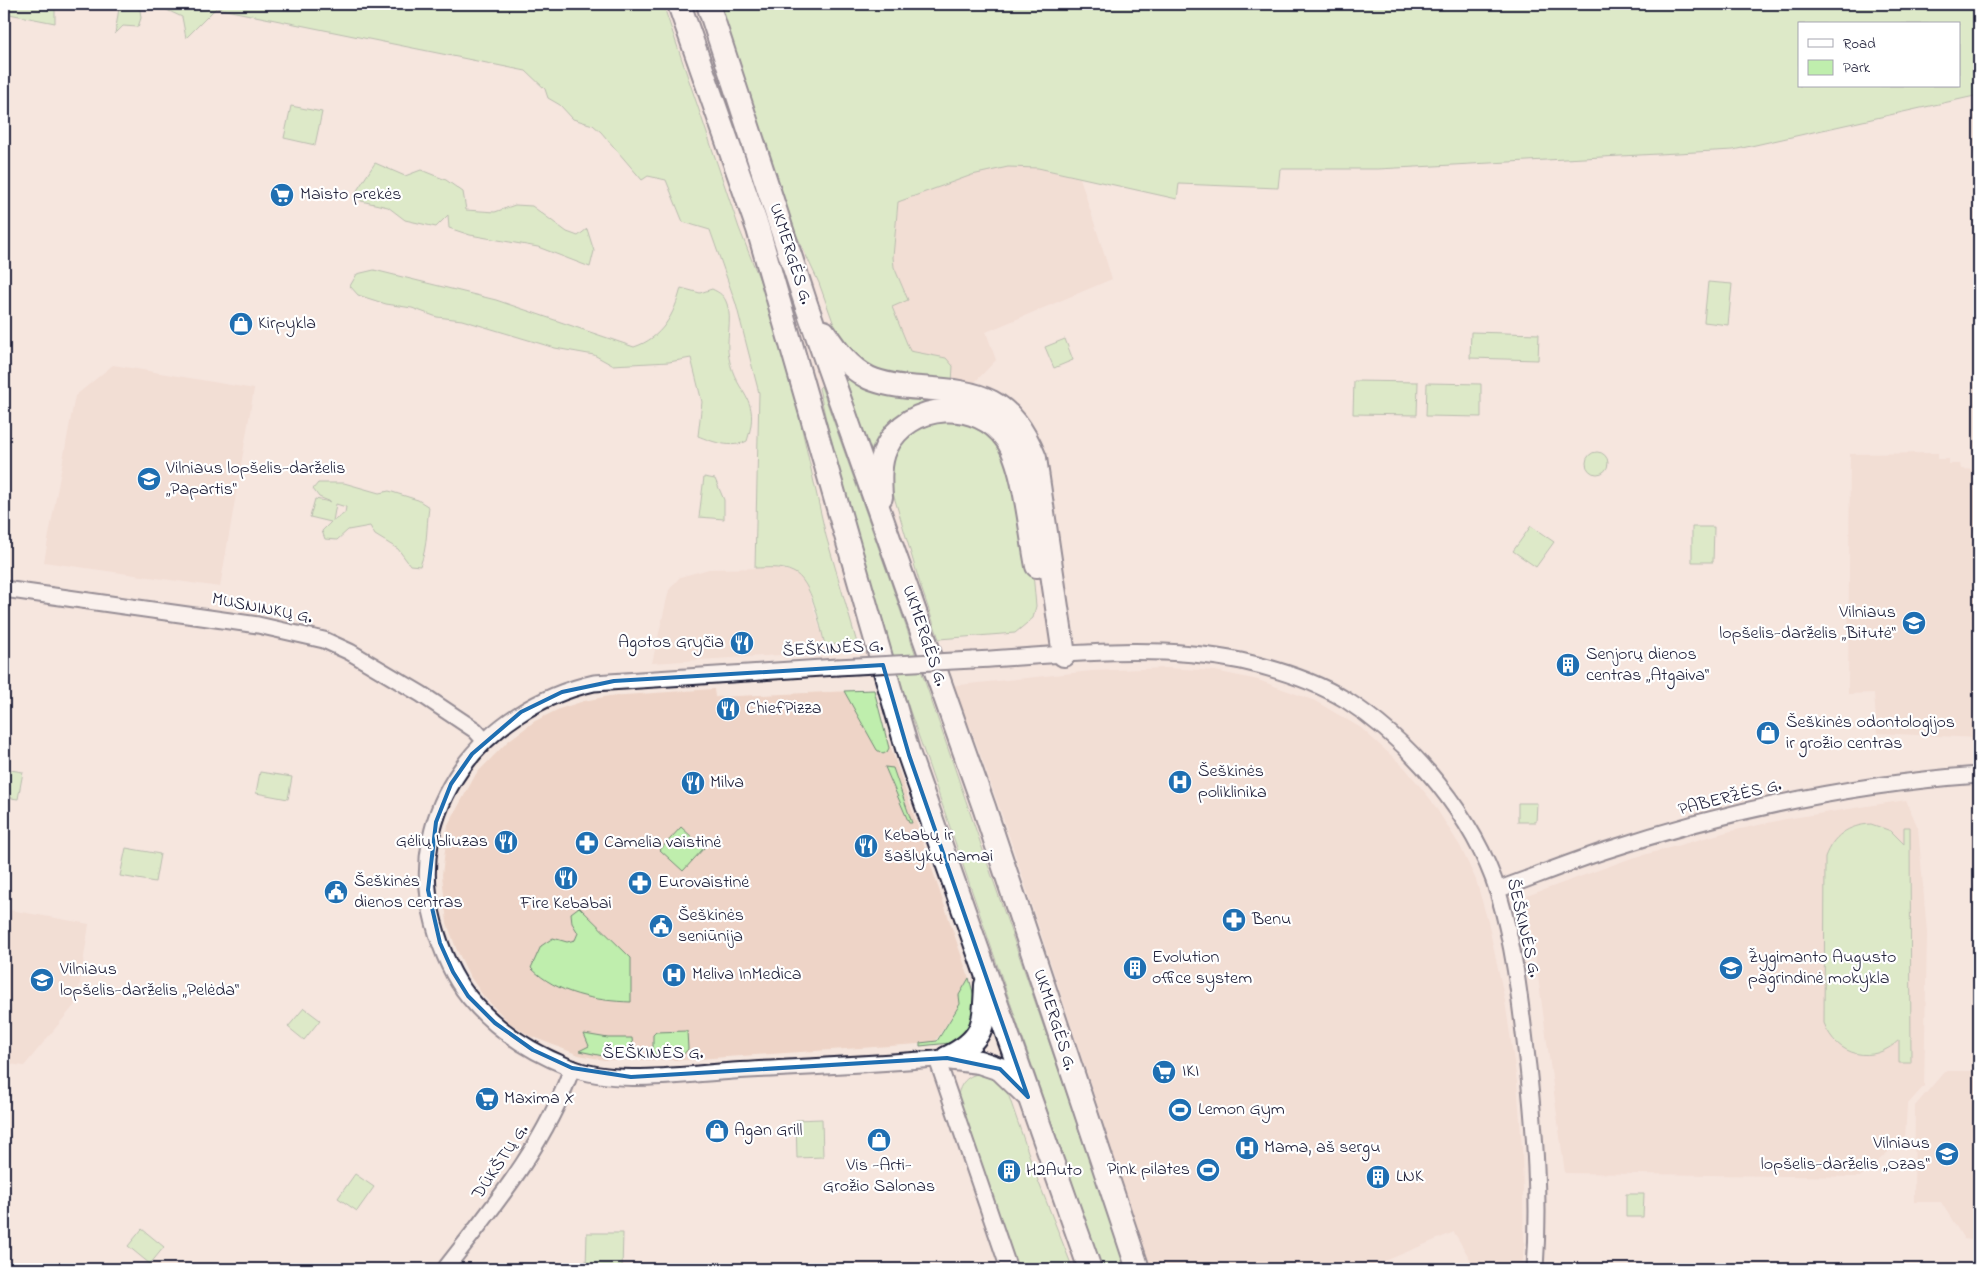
<svg xmlns="http://www.w3.org/2000/svg" width="1983" height="1273" font-family="'Indie Flower',sans-serif">
	<rect width="100%" height="100%" fill="#f5e6de"/>
	<filter id="ink" filterUnits="userSpaceOnUse"><feTurbulence type="fractalNoise" baseFrequency=".02" numOctaves="2"/><feDisplacementMap in="SourceGraphic" scale="10" xChannelSelector="R" yChannelSelector="G"/><feConvolveMatrix kernelMatrix="1 2 1 2 8 2 1 2 1" color-interpolation-filters="sRGB"/></filter>
	<g filter="url(#ink)">
		<!-- built -->
		<g fill="#eed4c7">
			<path d="M1008,167L1038,168L1080,178L1112,279L986,332L996,360L973,384L952,383L946,358L910,352L892,306L908,300L894,267L893,257L898,202L972,175Z"/>
			<path d="M113,365L254,389L220,587L44,562L75,396Z"/>
			<path d="M1938,453V459H1949V464H1960L1961,469L1979,470V738L1877,733L1874,693L1848,694L1850,454Z"/>
			<path d="M775,568L794,572L801,577L807,586L827,652L652,663L669,590L680,577L709,569Z"/>
			<path d="M1166,668L1215,671L1258,680L1315,701L1361,728L1405,768L1431,800L1460,846L1476,880L1488,922L1505,1001L1517,1082L1522,1148L1524,1244L1522,1269H1476L1454,1232L1366,1269H1151L1005,823L972,731L950,686L1092,671Z"/>
			<path d="M714,689L715,697L874,690L885,730L969,978L959,995L960,1004L934,1043L683,1060H604L579,1055L530,1036L510,1023L484,997L469,975L456,948L447,923L442,875L448,825L476,774L508,741L535,721L559,709L584,701L609,696Z"/>
			<path d="M1906,800L1918,828L1927,933L1924,1086L1907,1105L1905,1137L1860,1177L1565,1173L1527,896L1629,859L1727,832L1786,819Z"/>
			<path d="M4,909L89,924L77,1002L24,1066L4,1063Z"/>
			<path d="M1945,1071H1979V1241L1964,1239L1941,1202H1914L1915,1106Z"/>
		</g>
		<!-- green -->
		<g fill="#bfeead" stroke="#708874" fill-rule="evenodd">
			<path d="M4,4H55V23L4,13Z"/>
			<path d="M114,4H130L140,10L141,18L138,27L123,26L115,34L119,8Z"/>
			<path d="M154,4H663L739,228L770,306L792,385L826,536L857,643L825,645C820,626 812,580 793,572C781,566 767,568 755,568L759,393L736,304L710,230L683,222L666,180L648,176L642,180L601,132L593,125L573,119L560,105L548,98L545,89L526,71L216,8L186,38L182,17Z"/>
			<path d="M721,4H1979V95L1733,150L1378,169H1280L1278,188L1179,184L1177,199L1038,168L1008,167L972,175L898,202L893,257L894,267L908,300L892,307L910,351L946,358L953,366L952,383L876,374L842,347L819,283L789,219L723,20ZM1799,24H1959V86H1799Z"/>
			<path d="M291,106L322,112L315,145L284,138Z"/>
			<path d="M375,163L405,176L421,170L446,180L463,192L466,210L495,212L515,205L532,206L567,232L578,236L587,229L594,251L590,267L538,247L470,235L449,228L448,215L436,227L405,220L388,207L361,201L356,192Z"/>
			<path d="M374,270L496,300L634,347C662,338 674,315 681,288L700,293L712,289C720,293 724,295 727,304C733,320 725,341 729,358C736,396 762,396 747,441C732,449 713,442 698,436L702,402L691,358L669,362L612,365L594,355L555,348L462,320L437,317L412,308L386,304L358,295L350,286L357,274Z"/>
			<path d="M1708,282L1732,284L1728,325L1704,322Z"/>
			<path d="M1471,332L1539,334L1538,360L1470,358Z"/>
			<path d="M1065,339L1073,360L1054,368L1045,347Z"/>
			<path d="M843,371L961,397L1023,462L957,400L873,459Z"/>
			<path d="M1354,381L1418,382L1417,415L1353,414Z"/>
			<path d="M1427,383L1481,384V417L1426,416Z"/>
			<path d="M821,386L891,583L1127,1269H1102L856,554L819,388Z"/>
			<path d="M959,416L990,429L1001,446L1027,529L1021,544L1024,560L1030,566L1033,573L1036,606L1033,618L1015,633L939,639L920,584L890,483L892,453L903,435L923,423Z"/>
			<circle cx="1597" cy="463" r="11"/>
			<path d="M704,477L715,479L724,500V519L699,517Z"/>
			<path d="M318,483H344L379,493L389,491L418,500L429,507C426,529 428,545 420,566L410,565L398,549L375,535L370,526L348,530L337,540L325,539L322,531L331,522L310,517L315,499L331,502L319,497L313,489ZM336,504L346,507L345,513L333,521Z"/>
			<path d="M1531,526L1554,542L1536,567L1513,551Z"/>
			<path d="M1692,527H1714L1713,562H1692Z"/>
			<path d="M874,690L889,748L887,752L883,754L877,750L844,691Z"/>
			<path d="M885,767L893,768L912,823H909Z"/>
			<path d="M4,769L23,772L18,799L4,797Z"/>
			<path d="M260,772L292,777L288,799L256,793Z"/>
			<path d="M1518,803H1537L1536,822H1518Z"/>
			<path d="M1871,824L1891,831L1904,844V827H1910L1911,1063H1899V1040C1873,1065 1837,1057 1824,1023L1825,857C1833,836 1848,825 1871,824Z"/>
			<path d="M681,827L704,848L683,871L660,850Z"/>
			<path d="M126,848L160,854L155,882L120,876Z"/>
			<path d="M579,907L631,958V1002C596,1001 557,994 531,968L541,946L553,938L567,942L575,940L578,933L572,923L571,913Z"/>
			<path d="M969,978L979,1014L960,1042L920,1046V1043L937,1041L960,1004L959,995Z"/>
			<path d="M304,1008L320,1020L304,1040L288,1027Z"/>
			<path d="M687,1031L688,1049L683,1055H657L653,1053V1035L656,1032Z"/>
			<path d="M584,1034L608,1038H632L634,1058L603,1056L579,1051L589,1046Z"/>
			<path d="M988,1072L1005,1085L1037,1178L1073,1269H1015L957,1100C960,1080 969,1074 988,1072Z"/>
			<path d="M822,1119L823,1157L797,1158L796,1120Z"/>
			<path d="M355,1174L374,1187L357,1211L338,1198Z"/>
			<path d="M1626,1194H1644L1643,1217H1626Z"/>
			<path d="M142,1229L164,1247L150,1264L128,1246Z"/>
			<path d="M587,1233H623L622,1269H586Z"/>
		</g>
		<g fill="none" stroke-linecap="round" stroke-linejoin="round">
			<!-- minor casing -->
			<g stroke="#22223b" stroke-width="19">
				<g id="minor">
					<path d="M4,589L258,625L324,640L350,652L421,694L475,730L485,741"/>
					<path d="M973,660C1062,655 1154,643 1241,661C1277,669 1315,681 1346,700C1412,742 1474,817 1498,892C1515,948 1521,1008 1528,1067C1535,1134 1540,1201 1535,1269"/>
					<path d="M837,667L594,683C484,708 403,808 434,923C441,949 452,976 469,997C495,1029 531,1052 569,1067C616,1086 683,1074 733,1071C804,1067 876,1064 947,1058"/>
					<path d="M1497,890C1533,877 1568,863 1604,851C1725,811 1852,784 1979,775"/>
					<path d="M937,1059L1009,1269"/>
					<path d="M445,1269C494,1206 545,1145 572,1068"/>
				</g>
			</g>
			<!-- highway casing -->
			<g stroke="#22223b" stroke-width="26">
				<g id="highway">
					<path d="M679,4L758,229L909,755L1090,1269"/>
					<path d="M708,4L807,307L984,807L1138,1269"/>
					<path d="M824,332C836,350 849,368 869,378C885,385 904,387 921,388C981,392 1011,398 1035,458L1064,655"/>
					<path d="M881,497C880,481 879,463 886,448C908,401 979,398 1007,440C1025,467 1030,532 1037,566"/>
					<path d="M947,1058C985,1039 984,1025 986,985"/>
					<path d="M947,1058L979,1062L1000,1069L1026,1094"/>
				</g>
			</g>
			<!-- minor -->
			<use href="#minor" stroke="#fff" stroke-width="15"/>
			<!-- highway -->
			<use href="#highway" stroke="#fff" stroke-width="22"/>
			<!-- minor-bridge casing -->
			<g stroke="#22223b" stroke-width="19" stroke-linecap="butt">
				<path id="minor-bridge" d="M837,667L973,660"/>
			</g>
			<!-- minor-bridge -->
			<use href="#minor-bridge" stroke="#fff" stroke-width="15"/>
		</g>
	</g>
	<!-- marked area -->
	<path d="M0 0H1983V1273H0ZM883,665L909,755L1028,1097L1000,1069L947,1058L631,1077L572,1068L533,1050L495,1023L468,996L453,972L440,943L428,890L436,822L451,784L472,754L521,712L562,692L614,681Z" fill="#f5e6de" fill-opacity=".55" fill-rule="evenodd"/>
	<path fill="none" stroke="#1f6fb2" stroke-width="4" stroke-linejoin="round" d="M883,665L909,755L1028,1097L1000,1069L947,1058L631,1077L572,1068L533,1050L495,1023L468,996L453,972L440,943L428,890L436,822L451,784L472,754L521,712L562,692L614,681Z"/>
	<!-- icons -->
	<defs>
		<g id="supermarket-disc" transform="scale(1.25)"><circle r="9.5" fill="#1f6fb2" stroke="#fff"/><path d="M-6-5.5h2.5l.6 2H6L4.5 2H-2.5L-4.4-4H-6ZM-1.5 3.2a1.3 1.3 0 1 0 .1 0ZM3 3.2a1.3 1.3 0 1 0 .1 0Z" fill="#fff"/></g>
		<g id="shop-disc" transform="scale(1.25)"><circle r="9.5" fill="#1f6fb2" stroke="#fff"/><path d="M-5-2.5h2.3a2.7 3.5 0 0 1 5.4 0H5L5.5 6h-11ZM-1.5-2.5h3a1.5 2.3 0 0 0-3 0Z" fill="#fff"/></g>
		<g id="school-disc" transform="scale(1.25)"><circle r="9.5" fill="#1f6fb2" stroke="#fff"/><path d="M0-5L7-2L0 1L-7-2ZM-4 1L0 2.5L4 1V4Q0 6-4 4Z" fill="#fff"/></g>
		<g id="restaurant-disc" transform="scale(1.25)"><circle r="9.5" fill="#1f6fb2" stroke="#fff"/><path d="M-5-6h1v4h1v-4h1v4h1v-4h1v5L-1.5 .5V6h-2V.5L-5-1ZM5-6V6H3V1.5H1.5Q1.5-4 5-6Z" fill="#fff"/></g>
		<g id="building-disc" transform="scale(1.25)"><circle r="9.5" fill="#1f6fb2" stroke="#fff"/><path d="M-4-6H4V6H1V3H-1V6H-4ZM-2.5-4.3h1.7v1.8h-1.7ZM.8-4.3h1.7v1.8H.8ZM-2.5-1h1.7V.8h-1.7ZM.8-1h1.7V.8H.8Z" fill="#fff"/></g>
		<g id="hospital-disc" transform="scale(1.25)"><circle r="9.5" fill="#1f6fb2" stroke="#fff"/><path d="M-5-5h3v3.5h4V-5h3V5h-3V1.5h-4V5h-3Z" fill="#fff"/></g>
		<g id="pharmacy-disc" transform="scale(1.25)"><circle r="9.5" fill="#1f6fb2" stroke="#fff"/><path d="M-2-6h4v4h4v4h-4v4h-4v-4h-4v-4h4Z" fill="#fff"/></g>
		<g id="civic-disc" transform="scale(1.25)"><circle r="9.5" fill="#1f6fb2" stroke="#fff"/><path d="M-.6-6.5H3V-4.5H.6V-3L4-1V1h2V6H-6V1h2V-1L-.6-3ZM-1.2 2.5V6h2.4V2.5Z" fill="#fff"/></g>
		<g id="stadium-disc" transform="scale(1.25)"><circle r="9.5" fill="#1f6fb2" stroke="#fff"/><path d="M0-5a6.5 5 0 1 0 0 10a6.5 5 0 1 0 0-10ZM-3.5-1.8h7v3.6h-7Z" fill="#fff"/></g>
	</defs>
	<g fill-rule="evenodd">
		<use href="#supermarket-disc" x="282" y="195"/>
		<use href="#shop-disc" x="241" y="324"/>
		<use href="#school-disc" x="149" y="479"/>
		<use href="#school-disc" x="1914" y="623"/>
		<use href="#restaurant-disc" x="742" y="643"/>
		<use href="#building-disc" x="1568" y="665"/>
		<use href="#restaurant-disc" x="728" y="709"/>
		<use href="#shop-disc" x="1768" y="733"/>
		<use href="#hospital-disc" x="1180" y="782"/>
		<use href="#restaurant-disc" x="693" y="783"/>
		<use href="#restaurant-disc" x="506" y="842"/>
		<use href="#pharmacy-disc" x="587" y="843"/>
		<use href="#restaurant-disc" x="866" y="846"/>
		<use href="#restaurant-disc" x="566" y="878"/>
		<use href="#pharmacy-disc" x="640" y="883"/>
		<use href="#civic-disc" x="336" y="892"/>
		<use href="#pharmacy-disc" x="1234" y="920"/>
		<use href="#civic-disc" x="661" y="926"/>
		<use href="#building-disc" x="1135" y="968"/>
		<use href="#school-disc" x="1731" y="968"/>
		<use href="#hospital-disc" x="674" y="975"/>
		<use href="#school-disc" x="42" y="980"/>
		<use href="#supermarket-disc" x="1164" y="1072"/>
		<use href="#supermarket-disc" x="487" y="1099"/>
		<use href="#stadium-disc" x="1180" y="1110"/>
		<use href="#shop-disc" x="717" y="1131"/>
		<use href="#shop-disc" x="879" y="1140"/>
		<use href="#hospital-disc" x="1247" y="1148"/>
		<use href="#school-disc" x="1947" y="1154"/>
		<use href="#stadium-disc" x="1208" y="1170"/>
		<use href="#building-disc" x="1009" y="1171"/>
		<use href="#building-disc" x="1378" y="1177"/>
	</g>
	<g text-anchor="middle" dominant-baseline="central" stroke-width="4.5" stroke-linejoin="round" paint-order="stroke">
		<!-- poi labels -->
		<g font-size="18" fill="#22223b" stroke="#fff" text-anchor="start">
			<text x="300" y="195">Maisto prekės</text>
			<text x="258" y="324">Kirpykla</text>
			<text x="166" y="469">Vilniaus lopšelis-darželis<tspan x="166" dy="21">„Papartis“</tspan></text>
			<text x="1896" y="613" text-anchor="end">Vilniaus<tspan x="1896" dy="21">lopšelis-darželis „Bitutė“</tspan></text>
			<text x="724" y="643" text-anchor="end">Agotos Gryčia</text>
			<text x="1586" y="655">Senjorų dienos<tspan x="1586" dy="21">centras „Atgaiva“</tspan></text>
			<text x="746" y="709">ChiefPizza</text>
			<text x="1786" y="723">Šeškinės odontologijos<tspan x="1786" dy="21">ir grožio centras</tspan></text>
			<text x="1198" y="772">Šeškinės<tspan x="1198" dy="21">poliklinika</tspan></text>
			<text x="710" y="783">Milva</text>
			<text x="884" y="836">Kebabų ir<tspan x="884" dy="21">šašlykų namai</tspan></text>
			<text x="488" y="842" text-anchor="end">Gėlių bliuzas</text>
			<text x="604" y="843">Camelia vaistinė</text>
			<text x="354" y="882">Šeškinės<tspan x="354" dy="21">dienos centras</tspan></text>
			<text x="658" y="883">Eurovaistinė</text>
			<text x="566" y="904" text-anchor="middle">Fire Kebabai</text>
			<text x="678" y="916">Šeškinės<tspan x="678" dy="21">seniūnija</tspan></text>
			<text x="1252" y="920">Benu</text>
			<text x="1152" y="958">Evolution<tspan x="1152" dy="21">office system</tspan></text>
			<text x="1748" y="958">Žygimanto Augusto<tspan x="1748" dy="21">pagrindinė mokykla</tspan></text>
			<text x="60" y="970">Vilniaus<tspan x="60" dy="21">lopšelis-darželis „Pelėda“</tspan></text>
			<text x="692" y="975">Meliva InMedica</text>
			<text x="1182" y="1072">IKI</text>
			<text x="504" y="1099">Maxima X</text>
			<text x="1198" y="1110">Lemon Gym</text>
			<text x="734" y="1131">Agan Grill</text>
			<text x="1930" y="1144" text-anchor="end">Vilniaus<tspan x="1930" dy="21">lopšelis-darželis „Ozas“</tspan></text>
			<text x="1264" y="1148">Mama, aš sergu</text>
			<text x="879" y="1166" text-anchor="middle">Vis -Arti-<tspan x="879" dy="21">Grožio Salonas</tspan></text>
			<text x="1190" y="1170" text-anchor="end">Pink pilates</text>
			<text x="1026" y="1171">H2Auto</text>
			<text x="1396" y="1177">LNK</text>
		</g>
		<!-- street labels -->
		<g font-size="18" fill="#22223b" stroke="#fff">
			<text transform="translate(790 254) rotate(72)">UKMERGĖS G.</text>
			<text transform="translate(262 609) rotate(11)">MUSNINKŲ G.</text>
			<text transform="translate(924 636) rotate(71)">UKMERGĖS G.</text>
			<text transform="translate(833 649) rotate(-3)">ŠEŠKINĖS G.</text>
			<text transform="translate(1730 798) rotate(-14)">PABERŽĖS G.</text>
			<text transform="translate(1523 928) rotate(77)">ŠEŠKINĖS G.</text>
			<text transform="translate(1054 1020) rotate(72)">UKMERGĖS G.</text>
			<text x="653" y="1054">ŠEŠKINĖS G.</text>
			<text transform="translate(501 1162) rotate(-56)">DŪKŠTŲ G.</text>
		</g>
	</g>
	<!-- margin -->
	<rect width="1983" height="1273" fill="none" stroke="#fff" stroke-width="20"/>
	<rect x="10" y="10" width="1963" height="1253" fill="none" stroke="#22223b" stroke-width="2" filter="url(#ink)"/>
	<!-- legend -->
	<rect x="1798" y="22" width="162" height="65" fill="#ffffff" stroke="#a7a7b1"/>
	<rect x="1808" y="39" width="25" height="8" fill="#ffffff" stroke="#a7a7b1"/>
	<text x="1843" y="48" font-size="15" fill="#22223b">Road</text>
	<rect x="1808" y="60" width="25" height="15" fill="#bfeead" stroke="#a7a7b1"/>
	<text x="1843" y="72" font-size="15" fill="#22223b">Park</text>
</svg>
